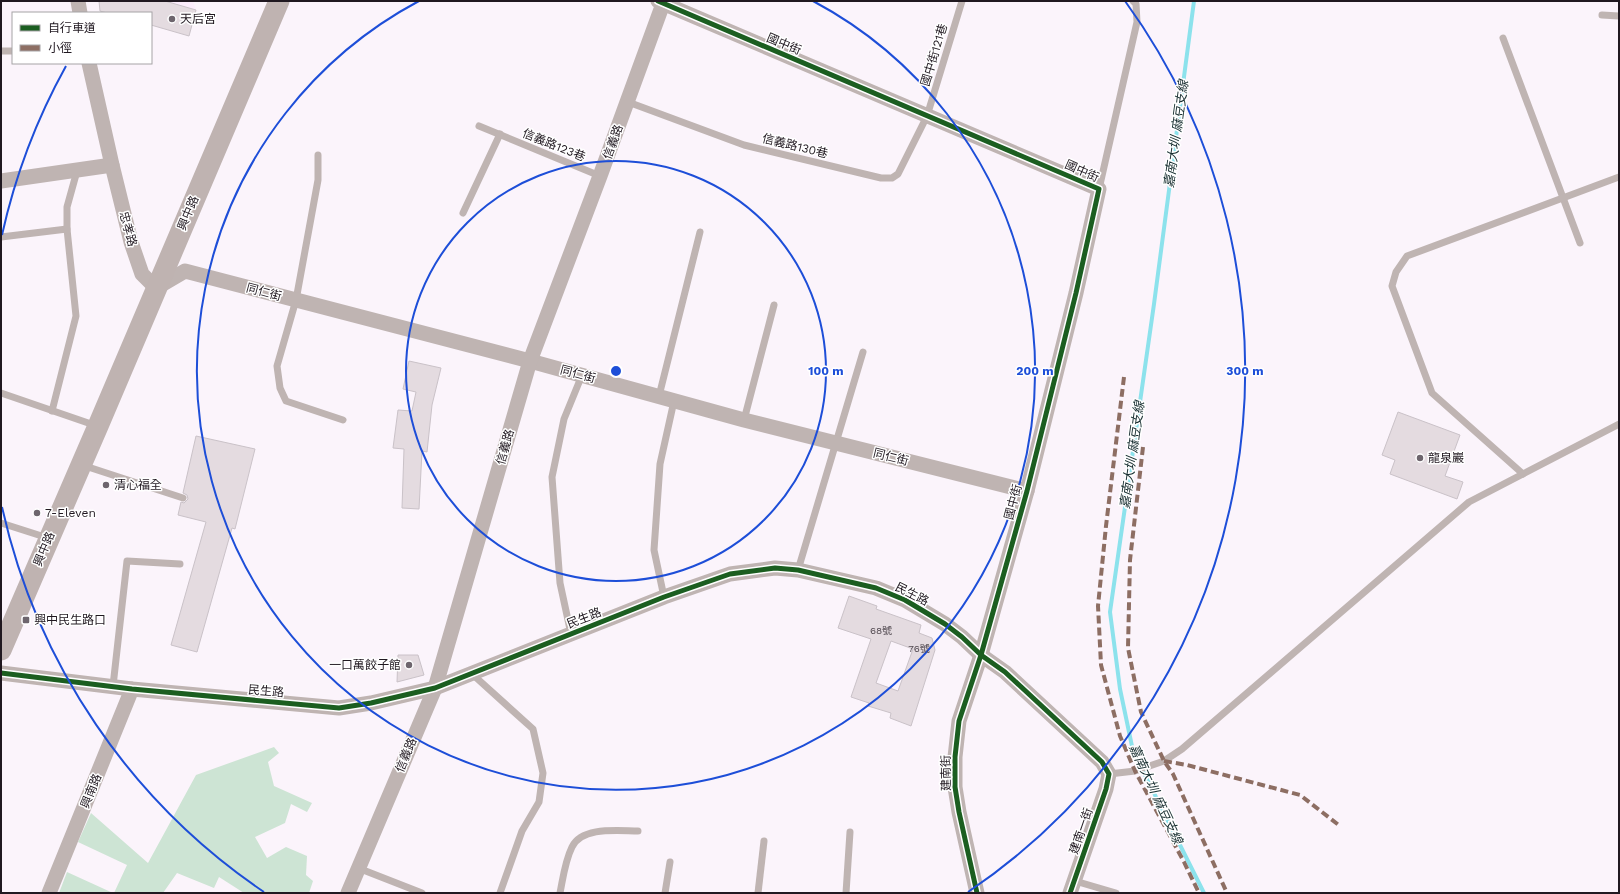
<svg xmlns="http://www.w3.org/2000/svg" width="1620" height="894" font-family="'Work Sans','Noto Sans TC',sans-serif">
	<rect width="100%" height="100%" fill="#fbf4fb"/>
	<!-- built -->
	<path fill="#fcedfc" d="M165,1H193L196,10Z"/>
	<!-- green -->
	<g fill="#cde4d4">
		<path d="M274,747L279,753L268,762L274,786L312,803L307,812L291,804L285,823L255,837L267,858L286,847L307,856L306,875L313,881L309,893H244L219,877L214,888L177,873L163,893H114L127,865L78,842L91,813L148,863L196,775Z"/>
		<path d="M67,872L113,893H59Z"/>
	</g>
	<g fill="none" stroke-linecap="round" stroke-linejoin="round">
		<!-- stream -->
		<path stroke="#8ce2ec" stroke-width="4" d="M1194,1L1154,304L1110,612L1120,689L1133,751L1204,893"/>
	</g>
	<!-- building -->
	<g fill="#e4dbe0" stroke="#cac2c8" fill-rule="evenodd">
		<path d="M99,1H165L196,10L189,36L151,25V13H107L100,11Z"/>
		<path d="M409,361L441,368L432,405L427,452L422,451L419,509L402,508L404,449L393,448L398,410L412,411L416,392L403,389Z"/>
		<path d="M1398,412L1460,435L1445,476L1463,482L1457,499L1390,474L1395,460L1382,455Z"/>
		<path d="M196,436L255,449L235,529L232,528L197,652L171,645L206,522L178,515L181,502L184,503L188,499L187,495L183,493Z"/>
		<path d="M849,596L877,606L876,609L921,625L919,633L932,638L935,650L911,726L890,718L891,713L868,706L869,703L851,697L871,639L838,628ZM891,641L913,649L898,691L876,683Z"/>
		<path d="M398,655H418L424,675L397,682Z"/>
	</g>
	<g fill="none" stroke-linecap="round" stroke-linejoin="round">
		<!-- lane -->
		<g stroke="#bfb4b2" stroke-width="7">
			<path d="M1602,15L1619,16"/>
			<path d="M1503,38L1580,243"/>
			<path d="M1,51H13"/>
			<path d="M628,102L744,145L881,178H892L898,174L927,116L962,1"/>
			<path d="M479,126L600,176"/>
			<path d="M318,155V180L296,300L277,366L280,388L286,401L343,420"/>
			<path d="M1099,189L1137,22L1136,4L1133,1"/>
			<path d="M463,213L500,134"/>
			<path d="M1,237L67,229"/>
			<path d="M1,393L97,426"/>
			<path d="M659,396L700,232"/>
			<path d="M52,411L76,316L67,229V207L77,171"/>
			<path d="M744,420L774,305"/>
			<path d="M82,465L183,498"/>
			<path d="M1523,474L1432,393L1392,286L1396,272L1407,256L1619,177"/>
			<path d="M1,523L48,538"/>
			<path d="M798,570L863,352"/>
			<path d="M664,597L654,550L660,464L674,401"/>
			<path d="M571,634L560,583L552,477L564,419L582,375"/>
			<path d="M471,673L533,729L543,773L539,802L522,831L500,893"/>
			<path d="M113,686L127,561L180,564"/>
			<path d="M1109,774L1135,771L1164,761L1182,749L1469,502L1619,424"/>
			<path d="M358,868L422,893"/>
			<path d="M1075,881L1116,893"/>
			<path d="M560,893C563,878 565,861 572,847C582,826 619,831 638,831"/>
			<path d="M665,893L670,862"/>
			<path d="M758,893L764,841"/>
			<path d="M846,893L850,832"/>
		</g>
		<!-- street -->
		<g stroke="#bfb4b2" stroke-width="15">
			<path d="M78,1L80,13"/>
			<path d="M658,1L1099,189L1076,293L1027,491L981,655L959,721L955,757V787L959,812L977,893"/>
			<path d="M89,63L112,165L131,242L142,274L156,288L185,271L530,361L744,420L1027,491"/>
			<path d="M1,181L112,165"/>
			<path d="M1,673L132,689L339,708L371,703L435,688L664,597L730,574L775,568L798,570L876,588L905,600L945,624L962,637L981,655L1005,672L1102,762L1109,774L1106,789L1070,893"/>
			<path d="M49,893L132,689"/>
			<path d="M348,893L435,688L530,361L600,176L664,1"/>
		</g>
		<!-- secondary -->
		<path stroke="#bfb3b1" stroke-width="21" d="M1,650L98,426L279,1"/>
		<!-- quiet -->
		<g stroke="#8d6e63" stroke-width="4" stroke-dasharray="8 4" stroke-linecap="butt">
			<path d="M1124,377L1106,526L1098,606L1101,665L1120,736L1135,771L1184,862L1199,893"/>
			<path d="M1143,447L1130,560L1128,648L1141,712L1164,761L1173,774L1227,893"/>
			<path d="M1164,761L1187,765L1300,795L1340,826"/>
		</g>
		<!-- cycleway casing -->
		<g stroke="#fff" stroke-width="8">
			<g id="cycleway">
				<path d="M658,1L1099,189L1076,293L1027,491L981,655L959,721L955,757V787L959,812L977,893"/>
				<path d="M1,673L132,689L339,708L371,703L435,688L664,597L730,574L775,568L798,570L876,588L905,600L945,624L962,637L981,655L1005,672L1102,762L1109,774L1106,789L1070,893"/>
			</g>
		</g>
		<!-- cycleway -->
		<use href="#cycleway" stroke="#1b5e20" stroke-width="5"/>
	</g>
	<!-- distance rings -->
	<g fill="none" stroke="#1d4ed8" stroke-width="2">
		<circle cx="616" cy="371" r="210"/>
		<path d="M813 1A419 419 0 1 1 419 1"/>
		<path d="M264 892A629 629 0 0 1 2 507M2 235A629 629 0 0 1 66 66M1125 1A629 629 0 0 1 968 892"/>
	</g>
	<!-- markers -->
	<g fill="#6d656d" stroke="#fff" stroke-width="1.5">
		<circle cx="172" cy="19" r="4"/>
		<circle cx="1420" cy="458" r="4"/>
		<circle cx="106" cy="485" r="4"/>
		<circle cx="37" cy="513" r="4"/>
		<rect x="22" y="616" width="8" height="8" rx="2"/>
		<circle cx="409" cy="665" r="4"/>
	</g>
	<g text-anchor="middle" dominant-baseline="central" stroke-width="3" stroke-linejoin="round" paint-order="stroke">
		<!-- number labels -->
		<g font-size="10" fill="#524a51">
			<text x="881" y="630">68號</text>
			<text x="919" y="648">76號</text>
		</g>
		<!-- poi labels -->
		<g font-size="12" fill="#201820" stroke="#fff" text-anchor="start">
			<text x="180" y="19">天后宮</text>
			<text x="1428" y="458">龍泉巖</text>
			<text x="114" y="485">清心福全</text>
			<text x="45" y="513">7-Eleven</text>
			<text x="34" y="620">興中民生路口</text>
			<text x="401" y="665" text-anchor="end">一口萬餃子館</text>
		</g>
		<!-- street labels -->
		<g font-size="12" fill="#201820" stroke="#fff">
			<text transform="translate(784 44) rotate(23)">國中街</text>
			<text transform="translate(934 55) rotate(-73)">國中街121巷</text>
			<text transform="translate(613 142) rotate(-70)">信義路</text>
			<text transform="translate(554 145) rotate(22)">信義路123巷</text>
			<text transform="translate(795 146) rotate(14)">信義路130巷</text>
			<text transform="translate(1082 171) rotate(24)">國中街</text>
			<text transform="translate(188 213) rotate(-67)">興中路</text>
			<text transform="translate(128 229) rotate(75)">忠孝路</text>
			<text transform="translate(264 292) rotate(15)">同仁街</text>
			<text transform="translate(578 374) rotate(15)">同仁街</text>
			<text transform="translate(505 447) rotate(-74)">信義路</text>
			<text transform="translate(891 457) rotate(14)">同仁街</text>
			<text transform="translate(1013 502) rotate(-75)">國中街</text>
			<text transform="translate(44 549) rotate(-67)">興中路</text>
			<text transform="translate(912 594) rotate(27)">民生路</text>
			<text transform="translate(584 618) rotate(-21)">民生路</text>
			<text transform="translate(266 691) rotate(5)">民生路</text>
			<text transform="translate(406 755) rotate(-67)">信義路</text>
			<text transform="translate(946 773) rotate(-91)">建南街</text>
			<text transform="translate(91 791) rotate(-68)">興南路</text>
			<text transform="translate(1081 831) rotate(-71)">建南一街</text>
		</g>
		<!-- water labels -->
		<g font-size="13" font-style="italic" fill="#172e30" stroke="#fff">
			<text transform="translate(1176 134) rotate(-82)">嘉南大圳 麻豆支線</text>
			<text transform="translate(1132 455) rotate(-82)">嘉南大圳 麻豆支線</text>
			<text transform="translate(1156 794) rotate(65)">嘉南大圳 麻豆支線</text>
		</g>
	</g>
	<circle cx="616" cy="371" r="6" fill="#1d4ed8" stroke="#fff" stroke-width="2"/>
	<g font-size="12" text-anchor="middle" font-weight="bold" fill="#1d4ed8" stroke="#fff" stroke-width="3" stroke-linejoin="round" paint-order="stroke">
		<text x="826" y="375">100 m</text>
		<text x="1035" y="375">200 m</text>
		<text x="1245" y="375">300 m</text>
	</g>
	<!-- border -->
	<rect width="1620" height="894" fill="none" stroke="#201820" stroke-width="4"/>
	<!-- legend -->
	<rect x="12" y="12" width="140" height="52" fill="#ffffff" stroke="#a6a3a6"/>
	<rect x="20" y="25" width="20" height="6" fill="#1b5e20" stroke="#a6a3a6"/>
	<text x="48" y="32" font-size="12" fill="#201820">自行車道</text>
	<rect x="20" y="45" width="20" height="6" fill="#8d6e63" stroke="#a6a3a6"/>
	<text x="48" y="52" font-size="12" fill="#201820">小徑</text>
</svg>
